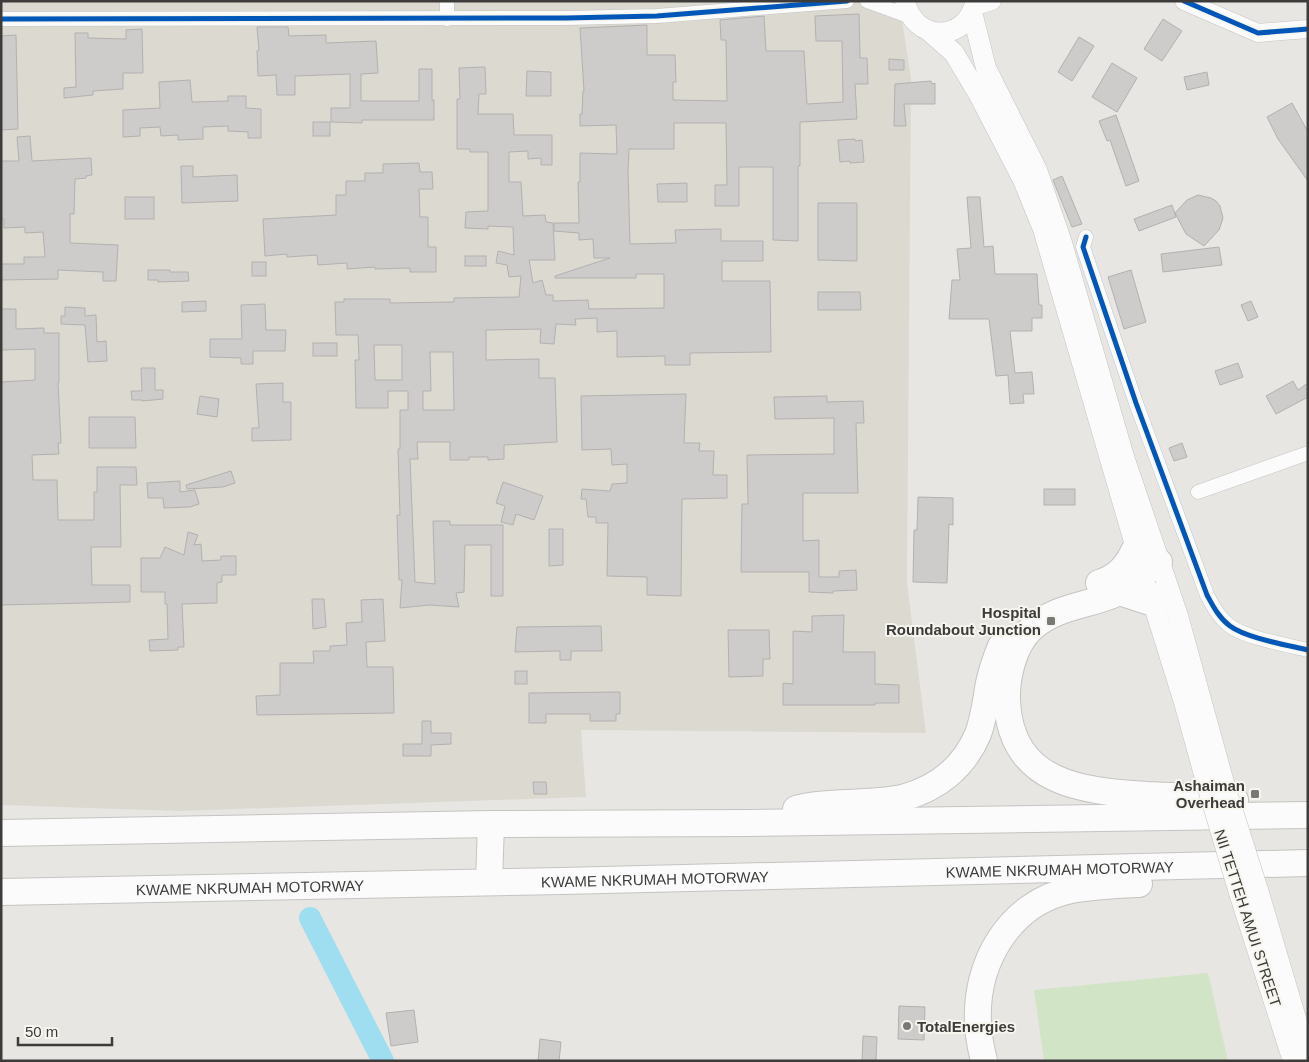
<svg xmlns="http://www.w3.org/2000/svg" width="1309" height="1062" font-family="Arial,sans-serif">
	<rect width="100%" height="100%" fill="#e7e6e3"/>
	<!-- built -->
	<path fill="#dcd9d1" d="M1,1H899L911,79L907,583L926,733L581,730L586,797L178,811L1,805Z"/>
	<!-- green -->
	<path fill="#d2e4c6" d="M1208,973L1228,1061H1044L1034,990Z"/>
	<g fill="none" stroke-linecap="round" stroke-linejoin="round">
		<!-- river -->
		<path stroke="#9fddf0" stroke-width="22" d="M310,918L383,1061"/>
	</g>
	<!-- building -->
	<g fill="#cecccb" stroke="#b3b1b0" fill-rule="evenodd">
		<path d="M859,14L860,58H867L868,84H855L857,119L800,122V166H798V241L773,240V167H739V206H715V185H727L726,123H674V149H629L628,171L630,244L676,243L675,230L721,229V241H763V261H722V281H770L771,352L690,353V365H665V356L617,357V331L597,332V318L575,319L576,325L556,324L554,344L540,343L541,329L486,330V360L539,359V378H555L557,442L504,445V459L488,460V457H469V460H450V442H417L418,459H410L415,582L435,584L433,521H450V525H503V596H491V545H465L464,592L456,593L459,607L429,605L400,608L402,580H399L397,515H400L398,449H400V410H408V391H388V408H356L355,360H359L358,335H336L335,302H344V299H390V303L454,302V298L519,297L521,276L509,277L507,265L496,263L498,251L514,255L513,227L488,226V229L465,228L466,212L488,211V152H470V149H457V99H460L459,68L485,67L486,94H479L478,114H513L514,135H552V165H541V158L528,159V151L509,152V182H521L523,216L545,215L546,222L553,223L555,260H529L533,283L542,280L546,295H553V301L588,300L589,309L664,308V274H636V278H555V276L610,258H594L593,239L579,240V233L554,231V223H579L578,182H580V153L617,154L616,125L580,126V114H582L583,91H584L580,28L647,25V55H675L676,82H673V100L727,101L726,40H721L720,20L764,16L766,51H804L807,104L843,102L842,41H816L815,16ZM374,345H402V380H375ZM430,352H453L454,410H423V391H431Z"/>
		<path d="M1163,19L1182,31L1162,61L1144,49Z"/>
		<path d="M257,27H288L289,36L326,35V43L376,41L378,73L361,74V101H419V69H432V100H434V120H362V123L331,122V108H350V74L295,76V95H277L276,75L258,76L257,51L259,50Z"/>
		<path d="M142,29L143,73H123V89L93,91V95L64,98V88L76,87L75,33H88V38L126,39V30Z"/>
		<path d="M16,35L18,129L1,130V36Z"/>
		<path d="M1079,37L1094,46L1072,81L1058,72Z"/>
		<path d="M889,59L904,60V70H889Z"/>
		<path d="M1112,63L1137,78L1117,112L1092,97Z"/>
		<path d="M527,71L551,72V96H526Z"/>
		<path d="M1207,72L1209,85L1187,90L1184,77Z"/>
		<path d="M190,80L192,102L228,101V96H246V108L261,109V138H248V132L228,131V126L203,127V139L178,140V135L161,136L160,127L140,128V136L123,137V110L160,108L159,82Z"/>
		<path d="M931,81L932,84L935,83V104H904L906,126H894L895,84Z"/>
		<path d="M1292,103L1308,132V181L1278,139L1267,117Z"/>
		<path d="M1116,115L1139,181L1126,186L1110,140L1107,141L1099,121Z"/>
		<rect x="313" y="122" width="17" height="14"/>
		<path d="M30,136L32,161L91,158L92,175L86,176V178L75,179L74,214H70V243L118,245L116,281H103V272L58,270V279L1,280V264H24V257H45L43,232L25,233V227L4,228V219H1V161H19L17,137Z"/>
		<path d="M855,139V141L862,140L864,162L850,163V161L840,162L838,140Z"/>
		<path d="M419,163L420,172H432L433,189H419L420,217H428V247H436V272H410V268L375,269V267L347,269V263L318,265L317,255L287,257V254L265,256L263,219L336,215V195H346V181H365V173H383V164Z"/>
		<path d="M181,166H193V177L237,175L238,201L182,203Z"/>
		<path d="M1062,176L1082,224L1072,227L1053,180Z"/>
		<path d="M687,183V202H658L657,184Z"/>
		<path d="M1198,195L1211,198L1216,201L1220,206L1223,218L1219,230L1204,246L1186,234L1175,213L1187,200Z"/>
		<rect x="125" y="197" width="29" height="22"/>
		<path d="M967,197H980L984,247L993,246L995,274H1037L1039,305H1042V318H1032V331H1010L1015,373L1032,372L1034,394H1023L1024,403L1010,404L1008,375L996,376L989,319H949L952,280H960L957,249L971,248Z"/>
		<path d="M818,203H857V261L818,260Z"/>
		<path d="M1172,205L1176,217L1139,231L1134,219Z"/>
		<path d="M1219,247L1222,265L1163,272L1161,254Z"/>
		<rect x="465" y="256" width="21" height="10"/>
		<rect x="252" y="262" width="14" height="14"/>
		<path d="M148,270H170V272H188L189,281L158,282V280H148Z"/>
		<path d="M1131,270L1146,322L1124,329L1108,277Z"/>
		<path d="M818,292H860L861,310H818Z"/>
		<path d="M206,301V311L182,312V302Z"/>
		<path d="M1251,301L1258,317L1248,321L1241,305Z"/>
		<path d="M265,304L266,330H286L285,351H253V364H241V358L210,357V339H242L241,305Z"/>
		<path d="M65,307L85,308V316L96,315L97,342L106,341L107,361L88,362L85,325L61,324V316H65Z"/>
		<path d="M1,309H16V329L44,328V333H59V382H58L61,443H58L59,454L32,455L33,480H57L58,520H94V492H97V467H136L137,485H120L121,547H91L92,585H130V602L1,605V382L35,380V349L1,350Z"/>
		<rect x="313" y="343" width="24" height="13"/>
		<path d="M1238,363L1243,377L1220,385L1215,371Z"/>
		<path d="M141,368H155V390H163V399L142,401V400H132L131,391H142Z"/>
		<path d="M1293,381L1298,390L1308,383V397L1276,414L1266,396Z"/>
		<path d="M283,383V402H291V440L252,441V428H259L256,384Z"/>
		<path d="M686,394L684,443H700L699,451H714L713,475H727V498L682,499L681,596L647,595V577L607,576L608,523H596V517H588L586,499H581L582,489L610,491L612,484L627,483V464L612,465L611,449L582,450L581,396Z"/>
		<path d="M200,396L219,399L217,417L197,414Z"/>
		<path d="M827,396V402L863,401L864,423H856L858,493H803V541L819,540V577H839V571L856,570L857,590L833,591V593L809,592V572H741L742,504H748L747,455L834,454V418L775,419L774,397Z"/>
		<path d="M89,417H135L136,448H89Z"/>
		<path d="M1182,443L1187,457L1174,461L1169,448Z"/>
		<path d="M231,471L235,483L223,487L187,489L186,485Z"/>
		<path d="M180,481V492L195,490L199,504L190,507L164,508L163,498H148L147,483Z"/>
		<path d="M503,482L543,496L534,520L516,514L513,525L501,522L505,506L496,503Z"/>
		<rect x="1044" y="489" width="31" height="16"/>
		<path d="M918,497L953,498V525L949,524L947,583L913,582L914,530H917Z"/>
		<path d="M549,529H563V565L549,566Z"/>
		<path d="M188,532L198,535L194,545L201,544L202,561L221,560V556H236V575H222V582L217,583V603L182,604L184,647H178V650L150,651L149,640L168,639L167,604H165V592H141V558H160L165,547L184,555Z"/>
		<path d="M312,599H324L326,627L313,629Z"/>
		<path d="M383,599L385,641L366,642L367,667H393L394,713L257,715L256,696L280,695V663H314L313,651H330V646L347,645L346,623L362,622L361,600Z"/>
		<path d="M844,615L843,652H875V684L899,685V703H875V705H783V683L793,684V631L812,632V616Z"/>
		<path d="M601,626L602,651H571V660H560V651L515,652L517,627Z"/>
		<path d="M728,630H769L770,659H763V676L729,677Z"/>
		<rect x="515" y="671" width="12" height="13"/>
		<path d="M620,692V714H616V721H590V714H546V723H529V693Z"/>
		<path d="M422,721H431V733H451V744L431,745V756H403V744H422Z"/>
		<path d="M533,782H546L547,794H534Z"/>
		<path d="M899,1006L925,1007L924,1040L898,1039Z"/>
		<path d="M414,1010L418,1042L391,1046L386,1013Z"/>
		<path d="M863,1036L877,1037L876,1061H862Z"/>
		<path d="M540,1039L561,1042L559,1061H538Z"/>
	</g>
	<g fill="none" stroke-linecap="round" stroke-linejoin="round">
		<!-- minor casing -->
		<g stroke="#c5c4c2" stroke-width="15">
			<g id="minor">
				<path d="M867,1L911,17"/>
				<path d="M1,19L566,18L657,16L847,1"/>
				<path d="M447,19V1"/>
				<path d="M1086,237L1083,247L1136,403L1207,595C1213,606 1219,618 1230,626C1246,638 1287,645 1308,650"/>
				<path d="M1198,492L1308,453"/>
			</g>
		</g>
		<!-- tertiary casing -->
		<g stroke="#c5c4c2" stroke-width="19">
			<g id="tertiary">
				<path d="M1184,1L1258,33L1308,29"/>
				<path d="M975,6L992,1"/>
			</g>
		</g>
		<!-- secondary casing -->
		<g stroke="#c5c4c2" stroke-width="21">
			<g id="secondary">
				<path d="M905,1C914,42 964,43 975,4"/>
				<path d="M972,12L986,68L1037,170L1062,243L1124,457L1178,616L1224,783"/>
				<path d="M929,31L954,53L979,95L1023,180L1043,229L1140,562"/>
				<path d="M1149,590L1184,702L1208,789"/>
				<path d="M1258,890L1308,1059"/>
				<path d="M1240,896L1293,1061"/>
			</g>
		</g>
		<!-- motorway casing -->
		<g stroke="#c5c4c2" stroke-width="28">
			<g id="motorway">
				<path d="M1159,562C1146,571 1134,584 1119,592C1091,606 1057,605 1032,628C1014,644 1006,677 1007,701C1011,784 1082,791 1147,795C1176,796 1205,798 1235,800"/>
				<path d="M1099,583C1118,577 1127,566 1135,549"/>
				<path d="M1119,592L1153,603"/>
				<path d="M796,809C812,804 829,804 845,803C864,802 884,802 902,798C937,789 964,767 978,734C984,718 986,700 989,683C992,670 996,658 1001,646"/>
				<path d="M1,833L491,824L749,823L1308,815"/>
				<path d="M489,882L491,824"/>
				<path id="s1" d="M1,892L562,881L1308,863"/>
				<path d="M984,1061C981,1048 978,1036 978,1023C975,963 1009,903 1071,890C1093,886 1117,885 1139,884"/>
			</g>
		</g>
		<!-- minor -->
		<use href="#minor" stroke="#fbfbfb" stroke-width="14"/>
		<!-- tertiary -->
		<use href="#tertiary" stroke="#fbfbfb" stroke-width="18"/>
		<!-- secondary -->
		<use href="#secondary" stroke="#fbfbfb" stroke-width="20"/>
		<!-- motorway -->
		<use href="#motorway" stroke="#fbfbfb" stroke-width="26"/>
		<!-- secondary-bridge casing -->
		<g stroke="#c5c4c2" stroke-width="21" stroke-linecap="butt">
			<g id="secondary-bridge">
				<path d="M1224,783L1258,890"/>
				<path d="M1208,789L1240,896"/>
			</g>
		</g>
		<!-- secondary-bridge -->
		<use href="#secondary-bridge" stroke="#fbfbfb" stroke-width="20"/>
		<!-- cycleway casing -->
		<g stroke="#f6f5ee" stroke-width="8">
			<g id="cycleway">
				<path d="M1184,1L1258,33L1308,29"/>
				<path d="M1,19L566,18L657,16L847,1"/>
				<path d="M1086,237L1083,247L1136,403L1207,595C1213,606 1219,618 1230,626C1246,638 1287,645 1308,650"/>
			</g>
		</g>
		<!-- cycleway -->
		<use href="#cycleway" stroke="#0057b8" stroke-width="5"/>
	</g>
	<!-- markers -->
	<g fill="#787875" stroke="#f6f5ee" stroke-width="2">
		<rect x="1046" y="616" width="10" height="10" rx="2.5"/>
		<rect x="1250" y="789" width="10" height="10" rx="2.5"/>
		<circle cx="907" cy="1026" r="5"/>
	</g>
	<g text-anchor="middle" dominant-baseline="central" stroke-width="4" stroke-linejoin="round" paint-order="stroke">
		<!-- poi labels -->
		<g font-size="15" font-weight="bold" fill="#3d3c3a" stroke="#f6f5ee" text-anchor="end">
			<text x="1041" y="612">Hospital<tspan x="1041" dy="17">Roundabout Junction</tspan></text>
			<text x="1245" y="785">Ashaiman<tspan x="1245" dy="17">Overhead</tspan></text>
			<text x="917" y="1026" text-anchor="start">TotalEnergies</text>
		</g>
		<!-- street labels -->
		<g font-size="15" fill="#3d3c3a" stroke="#f6f5ee">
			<text stroke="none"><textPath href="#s1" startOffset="1059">KWAME NKRUMAH MOTORWAY</textPath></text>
			<text stroke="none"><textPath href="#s1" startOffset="654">KWAME NKRUMAH MOTORWAY</textPath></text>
			<text stroke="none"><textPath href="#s1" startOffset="249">KWAME NKRUMAH MOTORWAY</textPath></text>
			<text transform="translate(1248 918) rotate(72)">NII TETTEH AMUI STREET</text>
		</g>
	</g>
	<!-- border -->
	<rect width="1309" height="1062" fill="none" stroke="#3d3c3a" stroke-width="5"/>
	<!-- scale -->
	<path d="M18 1037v8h94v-8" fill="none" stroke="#3d3c3a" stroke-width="2.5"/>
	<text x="25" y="1037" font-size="15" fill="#3d3c3a" stroke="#f6f5ee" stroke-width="4" paint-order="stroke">50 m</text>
</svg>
